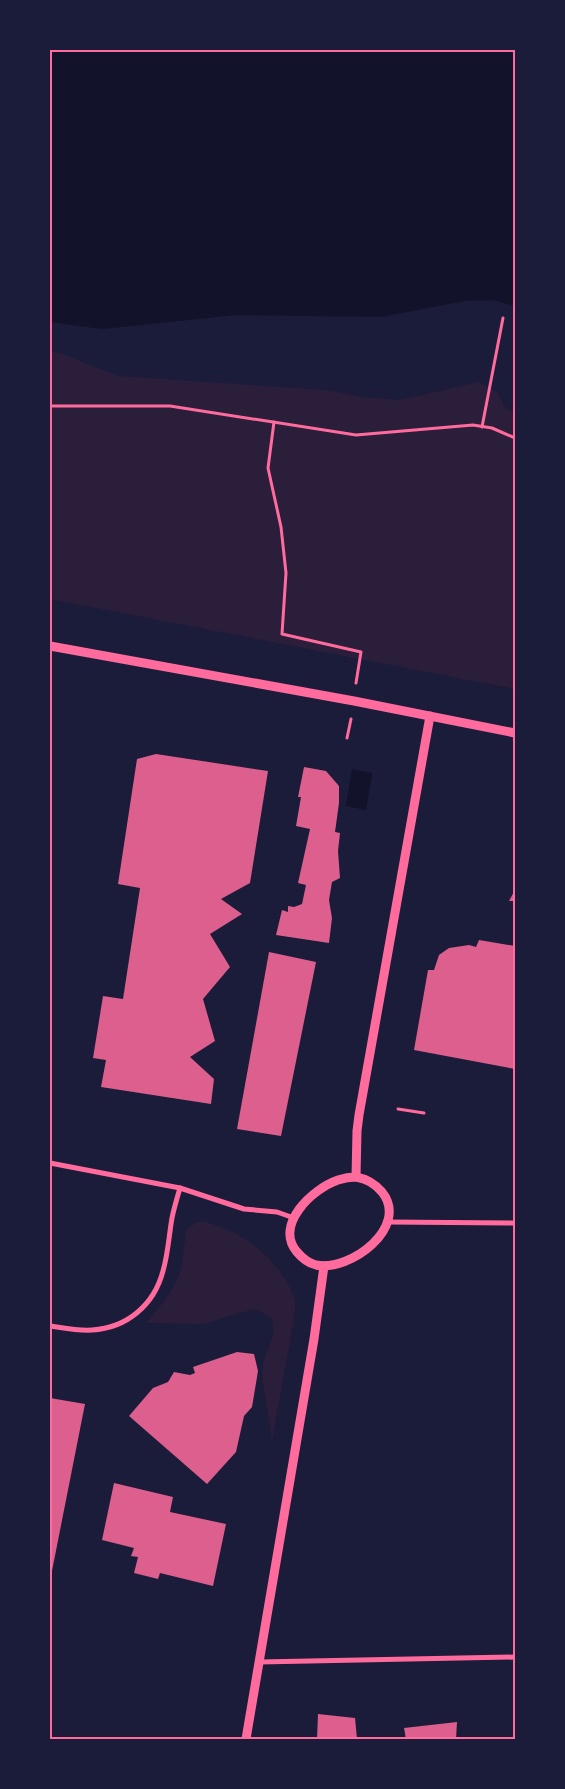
<svg xmlns="http://www.w3.org/2000/svg" width="565" height="1789" font-family="Manrope,sans-serif">
	<rect width="100%" height="100%" fill="#1b1b3a"/>
	<!-- green -->
	<g fill="#2a1e3b">
		<path d="M50,352L60,353L118,376L325,390L364,397L400,400L479,382L498,393L504,406L515,414V689L50,599Z"/>
		<path d="M204,1221C216,1226 229,1229 240,1236C262,1249 285,1272 294,1297C297,1305 294,1315 293,1324L272,1440L262,1377L263,1363L274,1333L272,1319L267,1315L254,1309L203,1324L146,1323C159,1308 173,1292 180,1272C183,1260 184,1242 187,1229L196,1223Z"/>
	</g>
	<!-- water -->
	<g fill="#12122b">
		<path d="M50,50H515V306L493,300L465,301L381,317L236,315L102,329L50,322Z"/>
		<path d="M352,769L372,773L366,810L346,806Z"/>
	</g>
	<!-- building -->
	<g fill="#dd5f8e">
		<path d="M156,754L268,771L250,883L221,899L242,914L210,934L230,967L203,999L215,1041L190,1057L214,1079L211,1104L101,1087L106,1060L93,1058L103,996L123,999L140,888L118,884L137,759Z"/>
		<path d="M304,767L326,771L339,786V803L335,832L340,833L338,851L340,878L332,882L329,900L332,918L329,943L276,935L282,910L288,912V906L294,907L302,904L306,885L298,883L310,829L296,826L301,797H298Z"/>
		<path d="M515,890V901H509Z"/>
		<path d="M479,940L515,946V1069L414,1050L428,970H434L439,955L449,948L469,945L476,947Z"/>
		<path d="M269,952L316,962L281,1136L237,1129Z"/>
		<path d="M237,1352L254,1354L258,1371L252,1407L244,1416L236,1452L207,1484L129,1416L153,1388L168,1382L174,1372L190,1375L195,1373L193,1367Z"/>
		<path d="M50,1398L85,1404L51,1576H50Z"/>
		<path d="M114,1483L173,1497L170,1512L226,1524L213,1586L160,1573L158,1579L134,1573L138,1557L131,1556L134,1548L102,1540Z"/>
		<path d="M318,1714L355,1718L357,1739H317Z"/>
		<path d="M457,1722L456,1739H406L404,1728Z"/>
	</g>
	<g fill="none" stroke-linecap="round" stroke-linejoin="round">
		<!-- path -->
		<g stroke="#ff6b9d" stroke-width="3">
			<path d="M50,406H170L356,435L473,425L492,428L515,438"/>
			<path d="M274,422L268,468L281,527L286,573L282,634L361,652L356,683"/>
			<path d="M482,427L503,318"/>
			<path d="M347,738L351,719"/>
			<path d="M398,1109L424,1113"/>
		</g>
		<!-- minor -->
		<g stroke="#ff6b9d" stroke-width="5">
			<path d="M50,1163L180,1188L244,1209L277,1212L294,1218"/>
			<path d="M388,1222L515,1223"/>
			<path d="M50,1326C64,1328 78,1331 92,1330C127,1328 154,1305 163,1271C168,1254 169,1235 172,1218C174,1208 177,1198 180,1188"/>
			<path d="M259,1662L515,1657"/>
		</g>
		<!-- tertiary -->
		<g stroke="#ff6b9d" stroke-width="9">
			<path d="M50,646L354,701L515,733"/>
			<path d="M356,1177L357,1131L359,1115L430,716"/>
			<path d="M356,1177C367,1179 374,1183 382,1192C410,1227 350,1272 316,1265C308,1263 302,1258 297,1252C274,1225 312,1189 338,1180C344,1178 350,1177 356,1177Z"/>
			<path d="M246,1739L314,1339L324,1266"/>
		</g>
	</g>
	<!-- border -->
	<rect width="565" height="1789" fill="none" stroke="#1b1b3a" stroke-width="102"/>
	<rect x="51" y="51" width="463" height="1687" fill="none" stroke="#ff6b9d" stroke-width="2"/>
</svg>
